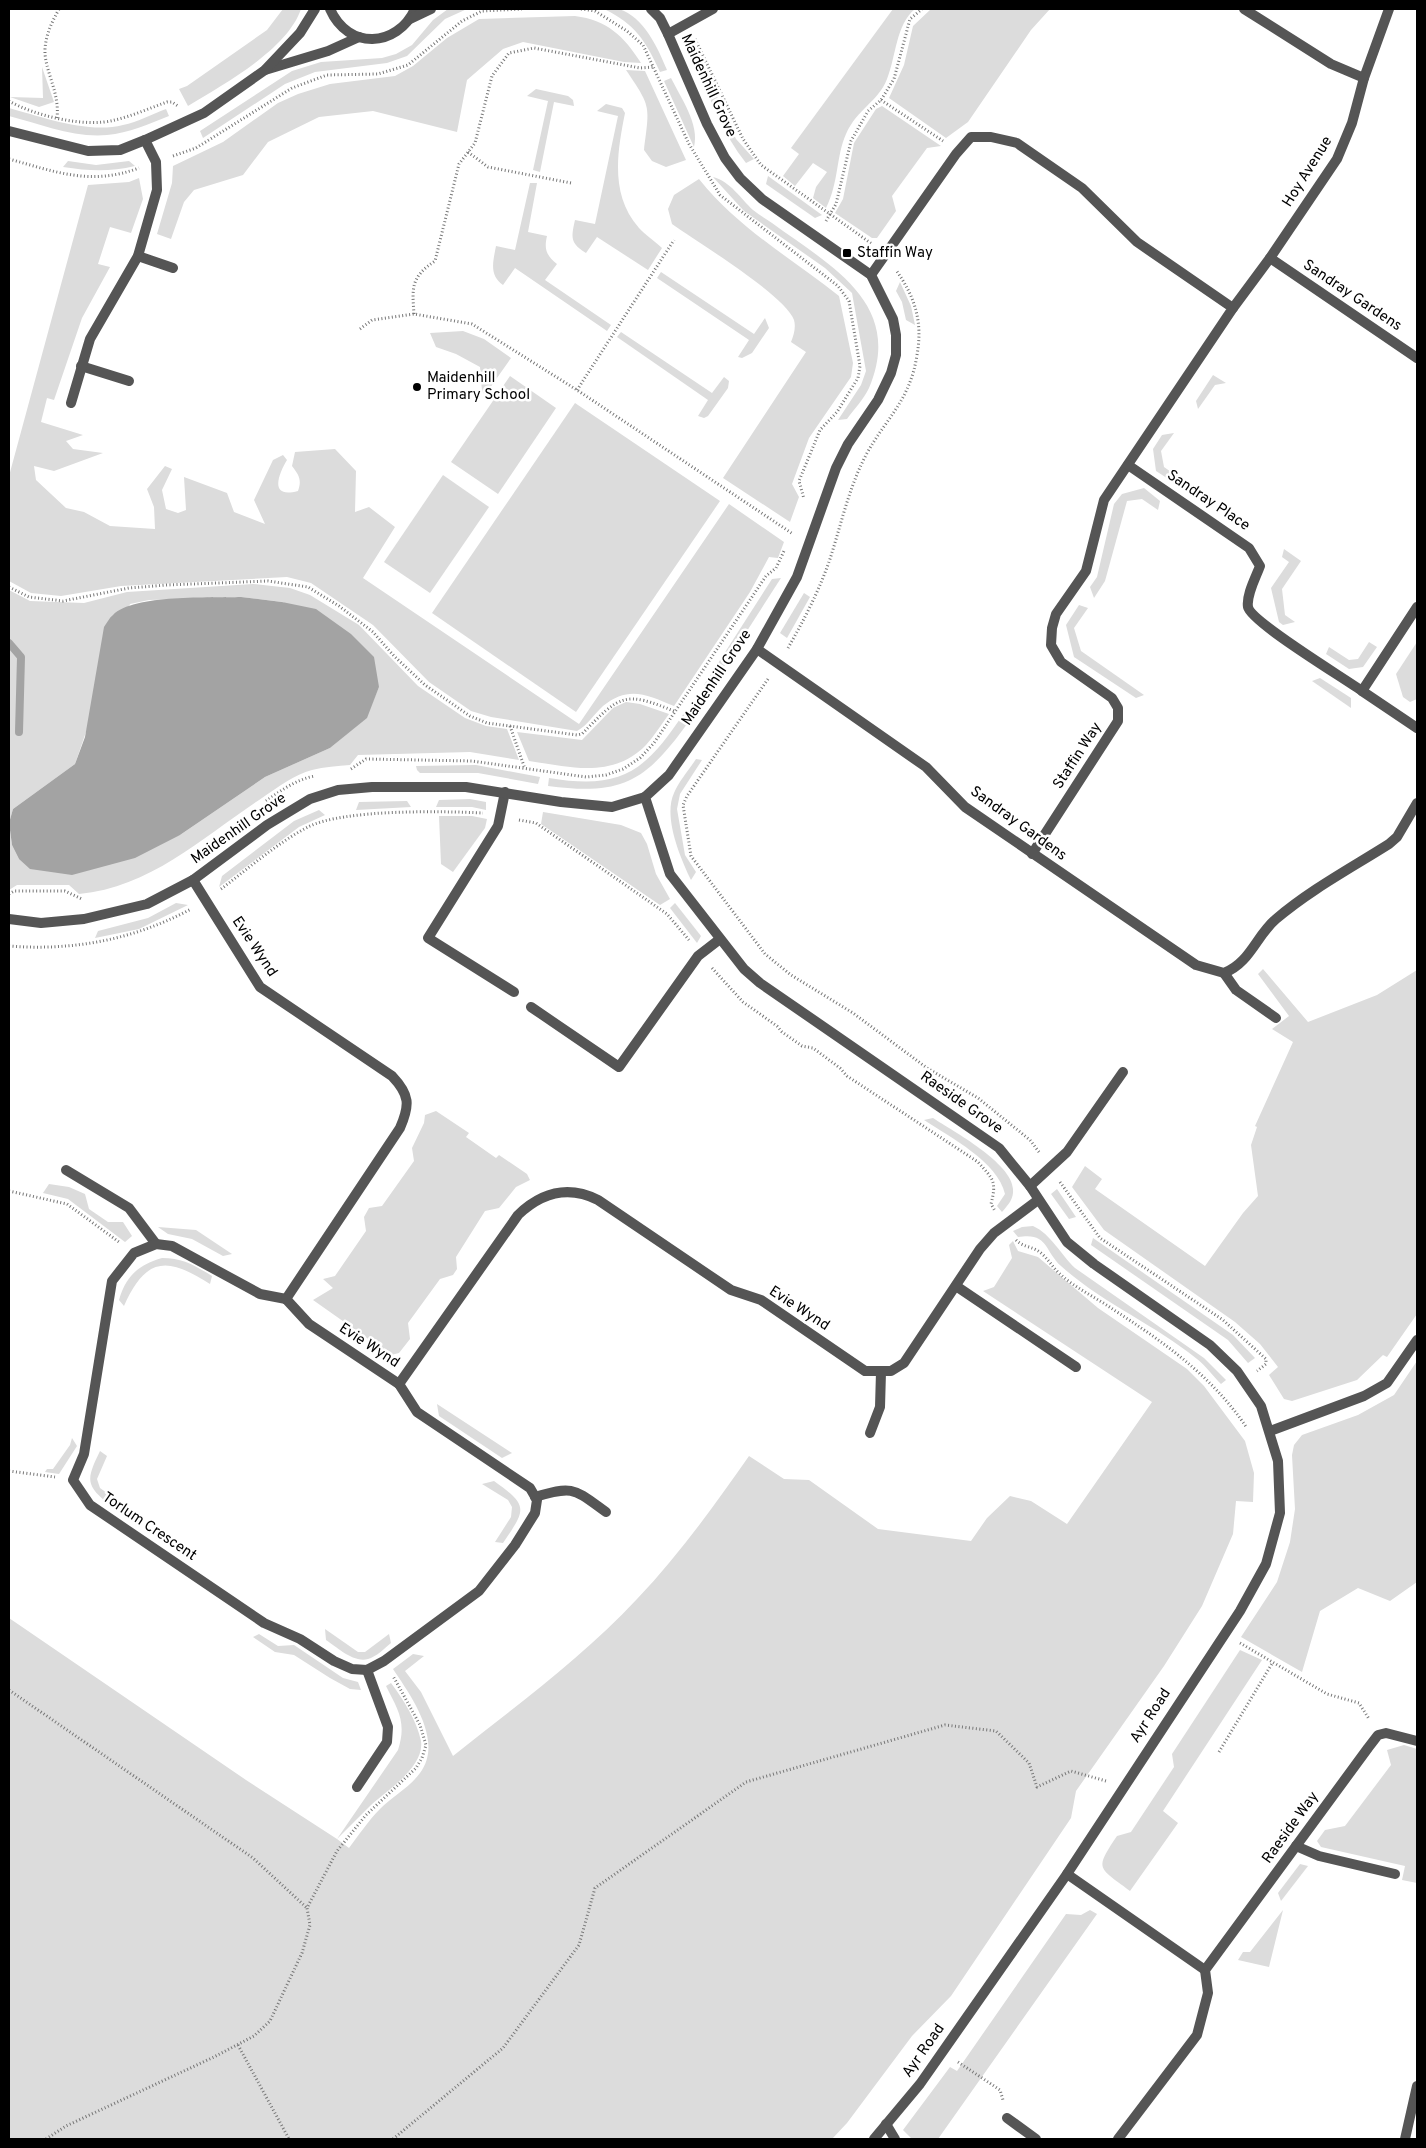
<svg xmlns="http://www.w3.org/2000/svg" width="1426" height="2148" font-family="Overpass,sans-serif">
	<rect width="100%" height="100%" fill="#fff"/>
	<!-- green -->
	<g fill="#dcdcdc" fill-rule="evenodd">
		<path d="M283,9H301C287,50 224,84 188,106L179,89L187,86L267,30Z"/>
		<path d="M448,9H467L445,19L407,56L387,63L315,72L285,84L203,138L200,131L292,71L321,62L382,58L396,54L412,45L433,20Z"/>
		<path d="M604,9C609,9 615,8 619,9C644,17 658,48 667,70L660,72C646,41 635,24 604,9Z"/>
		<path d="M893,9H915C896,24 896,57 887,79C878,102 857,109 846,134C836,156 839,182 826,208L813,198L816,187L827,172L813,163L795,186L783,176L799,154L791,148Z"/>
		<path d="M931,9H1050L1031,30L968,122L946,138L889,98L904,65L913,26Z"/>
		<path d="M575,16C607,20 624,36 641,63L624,62L523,42L503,49L467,80L457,132L373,111L319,117L268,142L243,175L194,190L184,202L171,239L157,234L172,183L173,166L223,142L278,103L298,94L330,84L395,76L413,66L447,38L479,19Z"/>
		<path d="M703,65L736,139L754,159L746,163C723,134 711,101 697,67Z"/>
		<path d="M42,67L54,102L39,107L10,97L43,98Z"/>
		<path d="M626,70L645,71L686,160L666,167L652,161L644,150C650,105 651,107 626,70Z"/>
		<path d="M671,78C681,98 700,125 694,147L664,81Z"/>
		<path d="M536,89L568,96L573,100L574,106L554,102L540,172L533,170L548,101L527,96Z"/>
		<path d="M606,104L622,108L625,113C617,153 610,195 639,228C645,235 655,241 662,248L648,270L597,237L586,253C570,243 571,238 575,220L595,224L618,116L597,111Z"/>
		<path d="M882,106L941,146L927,148L892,196L896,211L877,238H872L835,213L843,199L854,143L876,109Z"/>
		<path d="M9,108C42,117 88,134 123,125C138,122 152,114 166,109L169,116C149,124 129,133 107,135C74,138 40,124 9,116Z"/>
		<path d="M68,161L96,165L129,161L135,166C110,172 89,171 63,167Z"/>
		<path d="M768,176L822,215L815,218L766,184Z"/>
		<path d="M713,177C731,182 740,198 753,210C759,215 766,219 772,223C829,265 905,303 869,388C864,399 854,409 847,419L838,420L861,385L866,371L852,293L825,268L744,211Z"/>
		<path d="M139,178L143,199L131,233L110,227L98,264L110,267L82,318L54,400L47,398L41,422L83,435L66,441L73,449L103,453L54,471L34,466L36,480L66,508L84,512L110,526L155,529L154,507L147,489L165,466L172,469L162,490L166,509L178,513L186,510L184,477L227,493L234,512L265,524L254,500L273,460L283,455L287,460C278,475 269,499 298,491C302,480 299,475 292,466L295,452L335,449L356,471L355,512L369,507L395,527L363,578L579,724L729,504L784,542L778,558L769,557L750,592L674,706C647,695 629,685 603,706C594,714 588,725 577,731L491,717L471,711L429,682L373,625L311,583L287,577L121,586L61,596L31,593L9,581V476L88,185L129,182Z"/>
		<path d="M699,179C739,229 790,257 839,296L853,363L851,377L809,438L792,484L799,497L790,522L723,478L806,352L791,342C794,335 796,327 794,320C785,295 697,242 672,224L668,209L674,195Z"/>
		<path d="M530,183H537L528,232L547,236C544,249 546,255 557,264L545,280L611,325L607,331L515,268L503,285C489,275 493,262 496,246L515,250Z"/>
		<path d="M661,272L754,334L765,318L769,328L752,353L742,358L738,357L749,340L657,278Z"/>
		<path d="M900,282L911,306L915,325L906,320L902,302L896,291Z"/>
		<path d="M463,331L484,339L511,358L485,395L482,391L480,367L456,354L436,347L430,333Z"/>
		<path d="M621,332L712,393L724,377L729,381L728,388L708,416L704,418L698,416L708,400L617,337Z"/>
		<path d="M1213,375L1226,383L1215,385L1198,409L1196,401Z"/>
		<path d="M510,376L556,408L498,494L451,462Z"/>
		<path d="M575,403L720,501L576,712L432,613Z"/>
		<path d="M1174,433L1161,451L1164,467L1181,479L1173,482L1156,471L1153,449L1162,435Z"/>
		<path d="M443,475L489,507L430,593L384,562Z"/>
		<path d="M1144,488L1160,501L1158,510L1142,499L1127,501L1105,581L1094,598L1090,587L1097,577L1114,504L1122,494Z"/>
		<path d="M1284,549L1301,561L1282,589L1285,615L1295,622L1283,625L1279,622L1271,588L1289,562L1282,557Z"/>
		<path d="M781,578L713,684L704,685L772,579Z"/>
		<path d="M253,584L290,588L310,595L359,625L418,686L465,718L486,726L507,729L519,760L470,752L358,755L350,765C338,766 324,767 312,770C295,774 277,788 262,798C204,836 152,887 79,894L69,885H17L9,890V590L30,601L84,603L127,592ZM241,597L283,602L379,687L366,718L330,748L265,777L180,835L19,859L12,845L9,823L13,809L75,764L130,604L149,600Z"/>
		<path d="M804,593L810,597L787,638L780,633Z"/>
		<path d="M1079,605L1088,608L1074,628L1081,651L1144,695L1136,698L1074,657L1066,625Z"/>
		<path d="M1369,642L1377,647L1363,667L1349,669L1326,654L1329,647L1349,660L1358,659Z"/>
		<path d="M1417,642V699L1410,702L1403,697L1396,674Z"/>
		<path d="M1320,678L1351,698V708L1312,681Z"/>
		<path d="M626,702L640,704L669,714C661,725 654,736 646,745C613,779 570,767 529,761L517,732L582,740L613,708Z"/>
		<path d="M684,713L690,720C646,781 624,796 548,786L549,778C621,790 645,772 684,713Z"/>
		<path d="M696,759L702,760L680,794L677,809L685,855L696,872L691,880C680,857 663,817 674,793C679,781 689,770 696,759Z"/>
		<path d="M476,765L540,777L538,784L478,773H420L417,770L416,766Z"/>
		<path d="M470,799L486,802V810L472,807H436L439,800Z"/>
		<path d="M407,801L411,807L356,810L359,802Z"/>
		<path d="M319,810L325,815L299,827L219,887L222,876L294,821Z"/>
		<path d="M543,812L621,825L641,833L647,844L656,874L670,899L660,905L541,824Z"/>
		<path d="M439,816H472L487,819L485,828L453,872L441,864Z"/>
		<path d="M176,903L188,905L139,929L95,938L98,931L148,918Z"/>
		<path d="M675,903L701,936L697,943L670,908Z"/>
		<path d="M1263,969L1308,1022L1377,995L1417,970V1314L1387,1357L1383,1355L1357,1380L1292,1401L1284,1399L1269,1375L1278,1367L1260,1344L1235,1322L1104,1230L1072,1187L1085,1166L1102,1179L1095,1189L1205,1266L1243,1213L1258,1196L1251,1145L1257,1127L1255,1126L1293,1042L1272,1029L1289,1016L1258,974Z"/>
		<path d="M436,1111L469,1133L466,1137L496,1158L499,1155L527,1174L530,1180L516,1187L499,1208L485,1211L456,1257L457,1269L453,1275L440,1279L408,1323L410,1339L399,1353L391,1355L313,1300L333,1288L323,1279L335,1276L366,1231L364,1217L369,1208L382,1206L414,1161L412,1148L424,1123L425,1115Z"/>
		<path d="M933,1118C953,1131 1012,1163 1013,1189C1014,1199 1008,1205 1002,1212L997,1206L1005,1194C998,1162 950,1137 924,1120Z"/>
		<path d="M49,1184L69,1187L85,1194L89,1209L108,1222H123L132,1236L125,1242L68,1199L43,1193Z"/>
		<path d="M1057,1189L1076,1217L1069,1219L1051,1194Z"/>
		<path d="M1033,1226C1051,1234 1061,1255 1075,1268L1204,1358L1226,1380L1221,1384C1213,1376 1206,1366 1197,1359C1154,1324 1102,1303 1061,1266C1044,1250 1048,1232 1018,1237L1013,1231L1022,1227Z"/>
		<path d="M158,1227L196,1230L232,1254L223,1256L192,1239L168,1234Z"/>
		<path d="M1093,1238L1233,1335L1255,1358L1248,1363L1228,1340L1091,1245Z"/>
		<path d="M1013,1241L1018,1251L1038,1257L1098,1308L1187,1369L1204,1386L1245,1441L1254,1473L1253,1502L1236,1501L1233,1534L1202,1606L1164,1666L1076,1791L1071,1818L951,1996L912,2036L847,2123L832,2139H9V1618L246,1780L337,1839L398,1750C407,1722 398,1710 386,1686L391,1683C403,1699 417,1721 421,1741C425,1767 386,1791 370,1806C359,1817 348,1828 337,1839L349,1848C359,1835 368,1821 380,1809C392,1797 410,1787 420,1773C444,1741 411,1696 393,1669L413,1654L424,1656L405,1671L421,1692L453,1756C516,1706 582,1658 637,1599C679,1555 714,1506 749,1456L784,1479L809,1480L878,1529L971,1541L987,1518L1010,1496L1031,1501L1067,1524L1152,1402L983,1291L994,1287L1012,1258L1009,1245Z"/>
		<path d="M162,1258C183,1258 194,1265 212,1276L210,1284C168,1257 146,1256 124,1306L119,1300C126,1276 138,1265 162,1258Z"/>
		<path d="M1417,1361V1582L1390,1601L1358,1588L1320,1611L1302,1672L1241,1637L1277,1582L1290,1542L1295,1509L1292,1455L1294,1445L1302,1435L1358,1415L1394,1395Z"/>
		<path d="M437,1404L512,1453L502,1458L439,1416Z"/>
		<path d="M72,1438L77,1446L59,1474L45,1472L47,1469H53L70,1445Z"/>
		<path d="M100,1451L107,1456L97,1479L100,1488L121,1503L111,1506C85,1485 86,1480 100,1451Z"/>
		<path d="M494,1481C529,1506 526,1509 503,1543L495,1542L511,1517L512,1507L508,1500L482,1484Z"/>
		<path d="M325,1629L358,1652H365L389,1634L391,1643C385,1648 376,1657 368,1659C353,1663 337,1647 326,1640Z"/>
		<path d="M259,1634L278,1646L294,1645L343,1678L358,1682L361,1690L350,1689L330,1678L294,1655L275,1652L253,1637Z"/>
		<path d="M1240,1650L1262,1660L1163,1811L1178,1823L1130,1891C1098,1867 1094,1870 1117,1836L1131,1832L1174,1767L1172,1754Z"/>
		<path d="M1404,1745L1417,1749V1883L1402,1880L1405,1866L1321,1847L1317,1841L1325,1830L1345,1826L1391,1765L1387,1750Z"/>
		<path d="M1300,1864L1308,1866L1281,1901L1278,1893Z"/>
		<path d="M1090,1910L1097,1914L938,2139H912L903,2130L950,2067L957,2071L1066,1914L1081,1915Z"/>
		<path d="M1283,1910L1269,1967L1238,1960L1243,1952H1250Z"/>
	</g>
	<!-- water -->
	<path fill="#a3a3a3" d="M241,597L282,602L316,609L351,634L374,657L379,687L367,718L330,748L265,777L180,835L135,858L72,875L30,869L19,859L12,845L9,823L13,809L75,764L85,737L104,627C107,623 109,618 113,615C133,594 212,598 241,597Z"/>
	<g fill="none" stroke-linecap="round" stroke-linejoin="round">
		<!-- stream -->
		<path stroke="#a3a3a3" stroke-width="8" d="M9,643L21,657L19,732"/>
		<!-- path -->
		<g stroke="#777" stroke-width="3" stroke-dasharray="1 2.5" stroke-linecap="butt">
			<path d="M581,9L595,11L627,31L643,45L689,144L720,195L838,286L849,301L860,366L858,378L837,412L820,430L799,481L804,499"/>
			<path d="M695,39L743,139L761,165L872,244"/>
			<path d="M881,100L943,141"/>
			<path d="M9,101C35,116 86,128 115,120C132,116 150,108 167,102H172L178,106"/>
			<path d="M57,118C60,92 44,70 45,49C46,34 52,22 59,9"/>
			<path d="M468,152L488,167L571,183"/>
			<path d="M173,156L196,148L292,88L327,75L378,74L408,65L462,21L482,11L522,9"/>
			<path d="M9,159C56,172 91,186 139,168"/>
			<path d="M826,221L836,204L851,141L868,111L881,100L894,79L910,19L922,9"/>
			<path d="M414,314C412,287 411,277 435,261L459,164L475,143L492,76L509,53L534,48L640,68L653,67"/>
			<path d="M360,329L372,320L414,314L472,324L577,390L793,534"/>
			<path d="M577,390L674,240"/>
			<path d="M9,587L29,597L63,601L129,588L167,585L268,581L308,587L339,606L373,632L394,656L425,685L470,716L487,723L577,735L582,734C620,695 624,690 676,712"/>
			<path d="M788,648C804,620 819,591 830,559C841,525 849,487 866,455C886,418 910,401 917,355C923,322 915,297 896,270"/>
			<path d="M768,679L687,796L683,805L691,856L765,954L791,975L853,1013L927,1068L978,1098L1030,1140L1039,1152"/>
			<path d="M510,726L525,769"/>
			<path d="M351,769L366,759L472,761L586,777L606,775L623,769L640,758L654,743L766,576L776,568L784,551"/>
			<path d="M266,801C280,791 297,779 315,776"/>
			<path d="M519,820L536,823L667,914L689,940"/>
			<path d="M221,889C249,868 277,843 308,827C343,809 442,811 483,813"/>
			<path d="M9,894L14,891H65L82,899"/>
			<path d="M9,946C73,951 133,940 191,909"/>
			<path d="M712,968L743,1002L777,1026L782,1032L802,1046L813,1048L840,1068L847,1076L978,1162C993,1179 997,1181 991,1204L995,1211"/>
			<path d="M1060,1182L1100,1238L1223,1320L1266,1359V1364L1257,1371"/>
			<path d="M9,1191L67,1204L119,1242"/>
			<path d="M1016,1240C1024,1248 1034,1246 1042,1254C1049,1260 1053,1268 1060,1274C1075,1288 1097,1298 1114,1310C1165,1343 1212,1376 1247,1428"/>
			<path d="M9,1471L55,1477"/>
			<path d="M1240,1643L1327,1694L1359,1703L1369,1719"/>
			<path d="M9,1690L253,1858L307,1908"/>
			<path d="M1219,1752L1273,1662"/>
			<path d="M238,2045L289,2139"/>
			<path d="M958,2062L1000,2090L1003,2100"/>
			<path d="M46,2139L66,2126L214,2057L254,2036L270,2021L302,1953L310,1925L307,1908L337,1851L366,1815L416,1768L422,1758L426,1745L420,1725L393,1676"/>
			<path d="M393,2139L503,2048L579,1945L595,1888L746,1782L945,1725L996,1731L1029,1763L1037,1787L1071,1771L1106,1781"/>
		</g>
		<!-- service -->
		<g stroke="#555" stroke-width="10">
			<path d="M138,256L173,268"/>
			<path d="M81,366L129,381"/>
			<path d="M71,403L90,339L138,256L157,190L156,162L145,140"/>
			<path d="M505,792L498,826L428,938L514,992"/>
			<path d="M1224,973L1236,990L1276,1018"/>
			<path d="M531,1007L619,1067L698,956L720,939"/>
			<path d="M66,1170L129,1208L156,1244"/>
			<path d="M1030,1186L1067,1152L1123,1072"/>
			<path d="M956,1286L1076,1367"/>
			<path d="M870,1433L880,1407L881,1372"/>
			<path d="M535,1497C574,1485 574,1489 606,1512"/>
			<path d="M357,1787L387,1742L388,1727L367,1670"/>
			<path d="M1296,1846L1319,1856L1395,1874"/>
			<path d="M1007,2118L1036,2139"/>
			<path d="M886,2124L895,2139"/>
		</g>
		<!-- minor -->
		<g stroke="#555" stroke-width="10">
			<path d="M1244,9L1331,64L1364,78"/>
			<path d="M668,34L713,9"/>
			<path d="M265,70L328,51L359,37"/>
			<path d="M9,131L88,151L120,150L145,140L204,113L265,70L300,33L315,9"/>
			<path d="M1270,258L1417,358"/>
			<path d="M871,275L956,154L971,137H991L1017,143L1082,188L1137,242L1233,308L1104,500L1086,571L1056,614L1052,628L1051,645L1061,662L1112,698L1118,708V721L1032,854"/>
			<path d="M1233,308L1270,258L1337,159L1352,123L1364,78L1389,9"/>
			<path d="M1128,465L1249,548L1260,566C1256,577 1246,595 1248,607C1251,622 1344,678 1362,691"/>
			<path d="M1417,607L1362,691L1417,728"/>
			<path d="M757,649L926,767L965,807L1196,965L1224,973C1250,963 1256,936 1276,919C1310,890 1351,868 1389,844L1397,837L1417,803"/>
			<path d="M193,880L260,987L392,1076C410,1095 410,1105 400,1128L286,1299"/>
			<path d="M9,919L41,923L84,919L147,904L193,880L267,825L310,799L338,790L372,787H466L561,802L612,807L645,797"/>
			<path d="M286,1299L260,1294L172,1246L156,1244L134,1253L112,1281L84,1454L73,1480L90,1505L264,1623L300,1639L334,1661L352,1669L367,1670L384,1661L479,1591L515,1545L535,1513L537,1500L530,1488L417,1412L399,1384"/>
			<path d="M286,1299L309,1324L399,1384L518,1215C541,1193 568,1185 598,1200L731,1290L761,1300L865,1371H891L904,1363L980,1249L994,1233L1038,1200"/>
			<path d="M1270,1431L1364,1396L1387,1383L1417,1340"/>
			<path d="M1067,1874L1205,1970"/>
			<path d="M1118,2139L1197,2035L1208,1993L1205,1970L1368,1748L1378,1735L1386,1733L1417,1741"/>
			<path d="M1405,2139L1417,2086"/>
		</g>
		<!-- tertiary -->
		<g stroke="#555" stroke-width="10">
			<path d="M330,9C348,50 397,48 415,9"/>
			<path d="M651,9L660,18L668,34L707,124L725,158L740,178L762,199L871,275L893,319L896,335V355L891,373L878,400L848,444L836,468L797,577L757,649L718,705L669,775L645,797L670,874L744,969L760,983L999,1148L1030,1186L1067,1242L1094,1264L1210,1345L1237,1371L1261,1406L1278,1461L1280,1513L1266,1564L1240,1611L1067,1874L920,2084L874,2139"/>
			<path d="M410,19L431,9"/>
		</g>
	</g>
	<!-- markers -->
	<g fill="#000" stroke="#fff" stroke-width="2">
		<rect x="842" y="248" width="10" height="10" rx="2.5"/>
		<circle cx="417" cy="387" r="5"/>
	</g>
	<g text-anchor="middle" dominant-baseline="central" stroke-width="5" stroke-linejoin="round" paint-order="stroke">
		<!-- street labels -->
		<g font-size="15" fill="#000" stroke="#fff">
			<text transform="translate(708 86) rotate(65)">Maidenhill Grove</text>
			<text transform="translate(1308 172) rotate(-58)">Hoy Avenue</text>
			<text transform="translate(1352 296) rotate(34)">Sandray Gardens</text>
			<text transform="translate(1208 501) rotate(34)">Sandray Place</text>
			<text transform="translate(717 678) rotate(-56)">Maidenhill Grove</text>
			<text transform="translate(1078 756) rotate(-57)">Staffin Way</text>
			<text transform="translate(1018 824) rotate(36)">Sandray Gardens</text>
			<text transform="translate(239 829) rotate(-35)">Maidenhill Grove</text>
			<text transform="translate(254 947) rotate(56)">Evie Wynd</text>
			<text transform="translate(961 1103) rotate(35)">Raeside Grove</text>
			<text transform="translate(799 1309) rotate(33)">Evie Wynd</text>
			<text transform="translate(369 1346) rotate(33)">Evie Wynd</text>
			<text transform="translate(149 1527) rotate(34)">Torlum Crescent</text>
			<text transform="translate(1151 1716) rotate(-57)">Ayr Road</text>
			<text transform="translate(1291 1828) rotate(-54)">Raeside Way</text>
			<text transform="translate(924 2051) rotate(-55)">Ayr Road</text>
		</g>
		<!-- poi labels -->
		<g font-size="15" fill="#000" stroke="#fff" text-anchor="start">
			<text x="857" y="253">Staffin Way</text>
			<text x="427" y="378">Maidenhill<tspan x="427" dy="17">Primary School</tspan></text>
		</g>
	</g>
	<!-- border -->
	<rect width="1426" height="2148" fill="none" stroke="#000000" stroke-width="20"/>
</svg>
